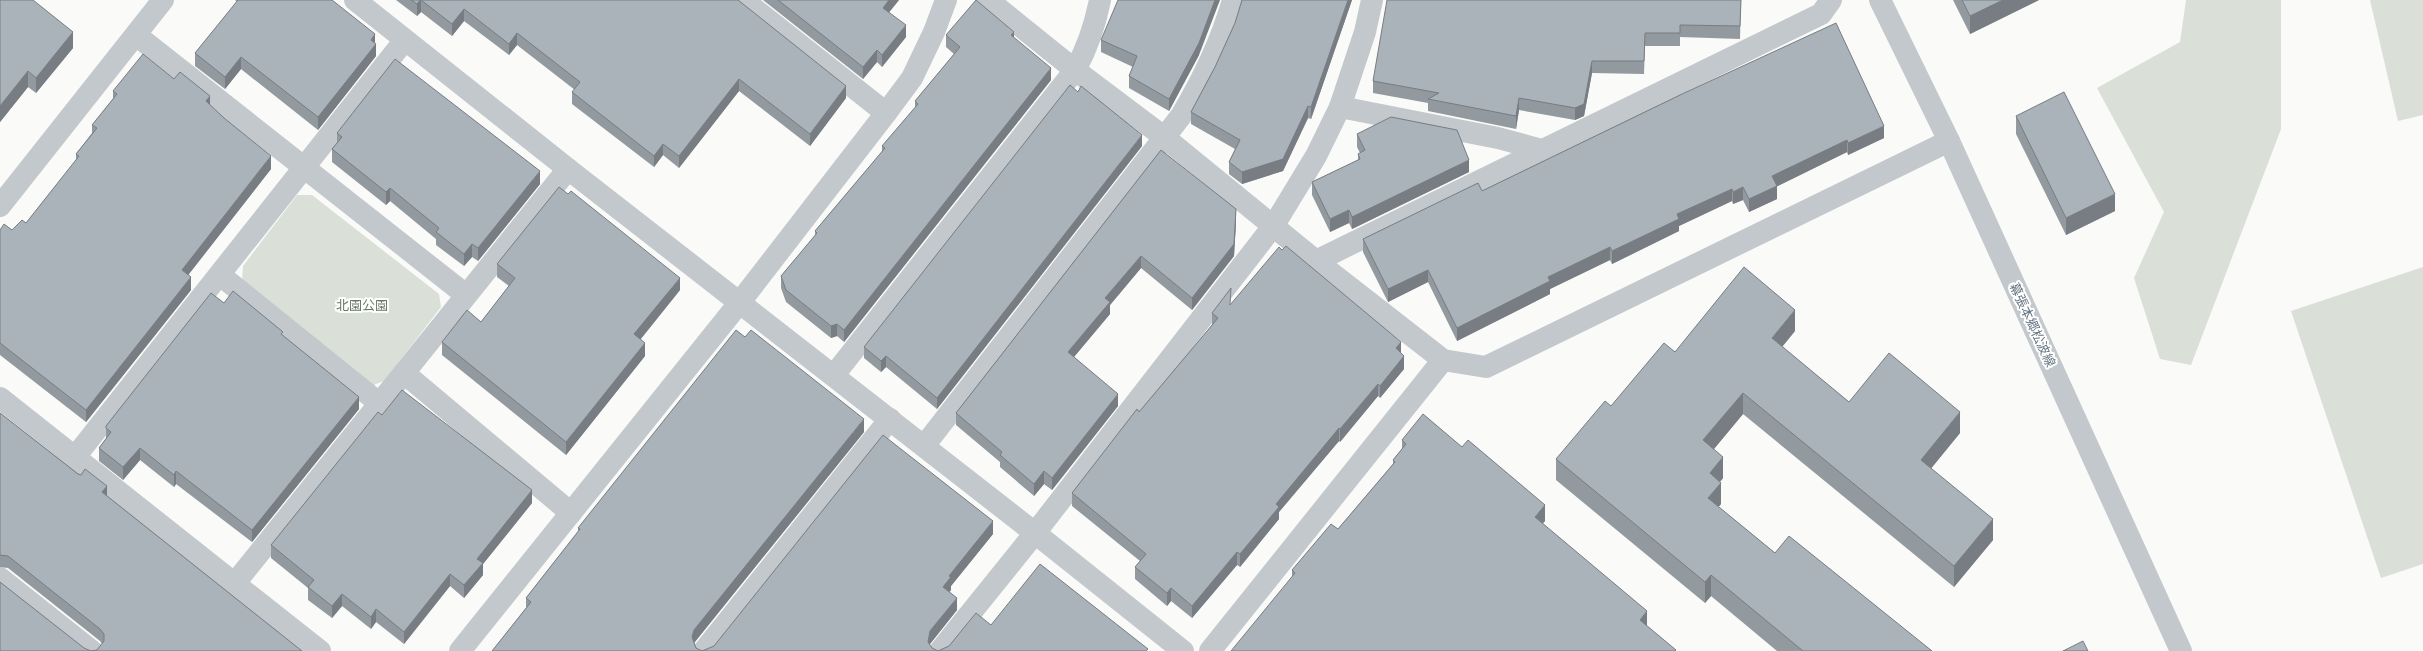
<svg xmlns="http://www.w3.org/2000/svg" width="2423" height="651" font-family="'Sofia Sans Condensed','Noto Sans JP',sans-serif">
	<rect width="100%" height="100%" fill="#fafaf8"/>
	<!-- green -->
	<g fill="#dadfd7">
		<path d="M2186,0H2281V129L2191,365L2160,359L2134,278L2164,212L2097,88L2180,42Z"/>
		<path d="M2370,0H2423V115L2398,121Z"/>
		<path d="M297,195H312L439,294L441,307L384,381L371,386L242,282L243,266Z"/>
		<path d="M2423,267V564L2381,578L2291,311Z"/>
	</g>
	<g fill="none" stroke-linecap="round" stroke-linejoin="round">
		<!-- minor -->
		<g stroke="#c3c8cc" stroke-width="22">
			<path d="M355,0L568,169L1035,533L1183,651"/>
			<path d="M743,0L886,113"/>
			<path d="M988,0L1075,70L1164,137L1316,261L1443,360L1486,367L1949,141"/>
			<path d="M1880,0L1949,141L2181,651"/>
			<path d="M136,35L466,295"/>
			<path d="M1340,107L1498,138L1542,150"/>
			<path d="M0,206L163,0"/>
			<path d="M1316,261L1821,14L1831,0"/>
			<path d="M220,275L379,403"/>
			<path d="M404,373L571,513"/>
			<path d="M834,375L1075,70C1088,47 1095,25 1100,0"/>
			<path d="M0,398L320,651"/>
			<path d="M924,446L1181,116C1203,79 1221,42 1233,0"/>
			<path d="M75,457L404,41"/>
			<path d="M0,578L92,651"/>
			<path d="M235,583L568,169"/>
			<path d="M460,651L740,302L886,113L912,78L934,32L946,0"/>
			<path d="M704,651L890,419"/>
			<path d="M940,651L1035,533L1274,225L1316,156L1340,107L1365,32L1372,0"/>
			<path d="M1210,651L1443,360"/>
		</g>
	</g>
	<!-- wall -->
	<g fill="#929a9f">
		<path d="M0,0L73,48L36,93L28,87L0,122Z"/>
		<path d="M235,0H332L375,43L376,56L318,130L241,69L225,89L195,66V53L237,2Z"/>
		<path d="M396,0H738L846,98L810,146L739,91L679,168L663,155L654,167L572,104V92L575,90L517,45L509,55L464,21L452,36L421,12L417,16Z"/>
		<path d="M763,0H899L889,12L906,37L882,67L877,62L863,79Z"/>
		<path d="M1242,0H1352L1311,119L1308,118L1283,171L1242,184L1229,174V162L1235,149L1191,124V112L1215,67L1235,23Z"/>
		<path d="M1741,0L1740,39L1680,37V46H1645L1644,74L1592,73L1584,116L1575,120L1519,110L1516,129L1428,111V103L1373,93V81Z"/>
		<path d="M1953,0H2039L1970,34Z"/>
		<path d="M946,35L1014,38L1051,80L844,342L837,336L831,338L786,302L781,288V276L815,236V231L882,152V146L915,108V101L954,54L946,47Z"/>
		<path d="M1101,40L1199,55L1169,111L1129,88V76L1133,67L1101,52Z"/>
		<path d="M174,79L210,105L271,169L188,275L191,290L86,422L0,355V230H12L26,223L76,161V154L92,133V125L113,99V91Z"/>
		<path d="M1680,95L1884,138L1848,155L1847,152L1777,186V199L1749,212L1743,200L1733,204L1732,201L1679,226V231L1612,264L1610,260L1550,289V294L1457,341L1428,282L1388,302L1363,252V239L1482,191Z"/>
		<path d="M2016,116L2115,211L2066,235L2016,134Z"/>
		<path d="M337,133L540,184L478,261L472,257L464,266L436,245V239L390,201L386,205L332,162V149L337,143Z"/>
		<path d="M1357,134L1469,172L1352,229L1349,223L1330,232L1312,195V182L1358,160V154L1360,153L1357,147Z"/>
		<path d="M1142,146L937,409L886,367L881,372L864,358V347Z"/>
		<path d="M1161,150L1236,222L1234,256L1192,310L1141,268L1110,305V314L1074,357L1118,406L1052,490L1044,484L1034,496L1000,467V462L956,425V413Z"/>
		<path d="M497,264L680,290L641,339L645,356L566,455L442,355V342L481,322L509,286L497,277Z"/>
		<path d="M224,303L283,336L359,409L252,542L176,484L174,487L140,460L123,480L99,461V448L106,439V426Z"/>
		<path d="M1231,304L1401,353L1404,369L1380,398L1378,396L1340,442L1339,441L1279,512V519L1240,567L1237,565L1192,618L1171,601L1167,606L1135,579V567L1140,561L1072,506V493L1212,325V313Z"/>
		<path d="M1795,331L1782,347L1849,402L1960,433L1931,468L1993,540L1954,587L1743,414L1714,449L1723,478L1720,482L1721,504L1718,507L1775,553L1932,651H1777L1711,596L1705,603L1556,480V459L1611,406Z"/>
		<path d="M0,413L107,496L302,651L97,650L102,644L100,641L8,568L0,567Z"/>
		<path d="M382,415L532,503L483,564V575L464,598L450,586L404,644L376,622L371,629L342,606L332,618L308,600V588L271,558V545Z"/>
		<path d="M864,432L694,643L696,648L702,651L993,534L951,586V590L949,592L957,610L930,644V645L932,648L938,651L949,646L991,625L1148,651H492L526,608V598L578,532V528Z"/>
		<path d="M1402,440L1545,521L1542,523L1647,626L1676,651L1292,576V570L1338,529L1393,464V460L1402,449Z"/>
	</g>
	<!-- shaded-wall -->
	<g fill="#777d82">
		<path d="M421,0V12L417,16V4Z"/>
		<path d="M889,0H899L883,20V8Z"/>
		<path d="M1215,0H1220L1199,55L1169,111V99Z"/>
		<path d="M1348,0H1352L1311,119V107Z"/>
		<path d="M2003,0H2039L1970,34V16Z"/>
		<path d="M464,9V21L452,36V24Z"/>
		<path d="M906,25V37L882,67V55Z"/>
		<path d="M73,32V48L36,93V78Z"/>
		<path d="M1014,32V44L1011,35Z"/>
		<path d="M517,33V45L509,55V44Z"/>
		<path d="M375,34V45L376,44V56L318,130V117Z"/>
		<path d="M877,50V62L863,79V67Z"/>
		<path d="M241,57V69L225,89V77Z"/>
		<path d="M1592,61V73L1584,116L1575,120V108Z"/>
		<path d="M1051,68V80L844,342V330Z"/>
		<path d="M28,71V87L0,122V106Z"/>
		<path d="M739,79V91L679,168V156Z"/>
		<path d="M846,86V98L810,146V134Z"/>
		<path d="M210,96V109L206,101Z"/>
		<path d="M1519,98V110L1516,129V116Z"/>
		<path d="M1308,106V118L1283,171L1242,184V172Z"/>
		<path d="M1884,126V138L1848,155V143Z"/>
		<path d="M1142,135V146L937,409V398Z"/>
		<path d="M1847,140V152L1772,189V176Z"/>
		<path d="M663,144V155L654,167V156Z"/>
		<path d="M271,156V169L182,283V270Z"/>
		<path d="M1469,160V172L1352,229V217Z"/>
		<path d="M540,171V184L478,261V248Z"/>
		<path d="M1777,186V199L1749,212V199Z"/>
		<path d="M1743,187V200L1733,204V192Z"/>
		<path d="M390,188V201L386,205V192Z"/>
		<path d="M1732,189V201L1679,226V231L1612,264V251L1677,214Z"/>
		<path d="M2115,194V211L2066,235V218Z"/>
		<path d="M1236,209V222L1234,256L1192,310V298Z"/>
		<path d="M1349,210V223L1330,232V219Z"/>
		<path d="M472,244V257L464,266V254Z"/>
		<path d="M1610,247V260L1550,289V294L1457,341V328L1548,277Z"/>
		<path d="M1141,256V268L1110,305V314L1068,364V352L1105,298Z"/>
		<path d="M1428,270V282L1388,302V289Z"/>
		<path d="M191,277V290L86,422V410Z"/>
		<path d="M680,278V290L634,347V334Z"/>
		<path d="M1795,310V331L1772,359V338Z"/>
		<path d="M837,324V336L831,338V326Z"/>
		<path d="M1401,342V355L1396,348Z"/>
		<path d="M645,343V356L566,455V442Z"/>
		<path d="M886,356V367L881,372V361Z"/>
		<path d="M1404,356V369L1380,398V386Z"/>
		<path d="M1378,384V396L1340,442V429Z"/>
		<path d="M1743,393V414L1703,462V440Z"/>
		<path d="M1118,394V406L1052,490V478Z"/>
		<path d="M359,397V409L252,542V530Z"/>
		<path d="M1960,412V433L1921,481V460Z"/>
		<path d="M864,419V432L694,643L692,637L694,630Z"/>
		<path d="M1339,428V441L1279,512V519L1240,567V554L1276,504Z"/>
		<path d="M140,448V460L123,480V467Z"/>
		<path d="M1723,457V478L1710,494V473Z"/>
		<path d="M176,471V484L174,487V475Z"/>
		<path d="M1044,471V484L1034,496V484Z"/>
		<path d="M1721,483V504L1708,519V498Z"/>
		<path d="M107,486V499L102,492Z"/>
		<path d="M532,490V503L483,564V575L464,598V585L477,559Z"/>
		<path d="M1545,505V521L1535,533V517Z"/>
		<path d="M1993,519V540L1954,587V566Z"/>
		<path d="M993,521V534L951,586V590L943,600V587L949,576Z"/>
		<path d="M1237,552V565L1192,618V606Z"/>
		<path d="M450,574V586L404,644V632Z"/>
		<path d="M1711,575V596L1705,603V582Z"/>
		<path d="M1171,588V601L1167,606V593Z"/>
		<path d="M342,594V606L332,618V606Z"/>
		<path d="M957,598V610L930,644L929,651L928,642L930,631Z"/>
		<path d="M376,609V622L371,629V617Z"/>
		<path d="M1647,611V627L1640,620Z"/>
	</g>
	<!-- building -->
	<g fill="#aab3b9" stroke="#777d82">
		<path d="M0,0H33L73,32L36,78L28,71L0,106Z"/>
		<path d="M238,0H332L375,34L371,40L376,44L318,117L241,57L225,77L195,53Z"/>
		<path d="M411,0H420L417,4Z"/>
		<path d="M421,0H738L846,86L810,134L739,79L679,156L663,144L654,156L572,92L580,82L517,33L509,44L464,9L452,24Z"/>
		<path d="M778,0H889L883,8L906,25L882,55L877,50L863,67Z"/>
		<path d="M976,0L1014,32L1011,35L1051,68L844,330L837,324L831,326L786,290L781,276L817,233L815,231L885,148L882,146L918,104L915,101L960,47L946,35Z"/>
		<path d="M1118,0H1215L1199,43L1169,99L1129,76L1137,56L1101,40Z"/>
		<path d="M1242,0H1348L1311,107L1308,106L1283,159L1242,172L1229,162L1240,140L1191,112L1215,67L1235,23Z"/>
		<path d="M1387,0H1741L1740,26L1680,25V33H1645L1644,61H1592L1584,104L1575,108L1519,98L1516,116L1428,99L1439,93L1373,81Z"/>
		<path d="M1962,0H2003L1970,16Z"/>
		<path d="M1836,23L1884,126L1848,143L1847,140L1772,176L1777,186L1749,199L1743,187L1733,192L1732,189L1677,214L1679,219L1612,251L1610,247L1548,277L1550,281L1457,328L1428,270L1388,289L1363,239L1478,183L1482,191L1680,95Z"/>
		<path d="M143,54L174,79L180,72L210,96L206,101L224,118L271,156L182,270L191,277L86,410L0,343V230L4,224L12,230L22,220L26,223L79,156L76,154L97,128L92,125L117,94L113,91Z"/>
		<path d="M395,59L540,171L478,248L472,244L464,254L436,232L439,228L390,188L386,192L332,149L342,137L337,133Z"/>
		<path d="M1070,85L1078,92L1081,86L1142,135L937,398L886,356L881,361L864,347Z"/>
		<path d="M2064,92L2115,194L2066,218L2016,116Z"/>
		<path d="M1391,117L1457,130L1469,160L1352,217L1349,210L1330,219L1312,182L1360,159L1358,154L1365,150L1357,134Z"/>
		<path d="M1161,150L1236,209L1234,244L1192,298L1141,256L1105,298L1110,302L1068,352L1118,394L1052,478L1044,471L1034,484L1000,455L1002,452L956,413Z"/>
		<path d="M559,187L568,194L571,191L586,203L680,278L634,334L645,343L566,442L442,342L467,310L481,322L515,278L497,264Z"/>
		<path d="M1286,246L1401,342L1396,348L1404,356L1380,386L1378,384L1340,429L1339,428L1276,504L1279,507L1240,554L1237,552L1192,606L1171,588L1167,593L1135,567L1146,554L1072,493L1137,409L1139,412L1218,318L1212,313L1231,288L1230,305L1279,247L1282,250Z"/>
		<path d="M1744,267L1795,310L1772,338L1849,402L1889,353L1960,412L1921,460L1993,519L1954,566L1743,393L1703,440L1723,457L1710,473L1721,483L1708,498L1775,553L1789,536L1932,651H1803L1711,575L1705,582L1556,459L1605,401L1611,406L1664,343L1675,352Z"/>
		<path d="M233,291L283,332L281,334L359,397L252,530L176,471L174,475L140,448L123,467L99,448L111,432L106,428V426L211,293L224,303Z"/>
		<path d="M736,330L745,337L751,330L864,419L694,630L692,637L696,648L702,651L714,646L883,435L993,521L949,576L951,577L943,587L957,598L930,631L928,642L932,648L938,651L949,646L976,613L991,625L1040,564L1148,649L1146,651H492L531,602L526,598L580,529L578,528Z"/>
		<path d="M402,390L532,490L477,559L483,563L464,585L450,574L404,632L376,609L371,617L342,594L332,606L308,587L314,580L271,545L378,412L382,415Z"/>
		<path d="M0,413L78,474L81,475L85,469L107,486L102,492L302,651H91L97,650L104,641V634L100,629L8,556L0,555Z"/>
		<path d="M1423,414L1462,447L1468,440L1545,505L1535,517L1647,611L1640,620L1676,650L1675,651H1231L1295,573L1292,570L1331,524L1338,529L1395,462L1393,460L1406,444L1402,440Z"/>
		<path d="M0,582L84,648L91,651H0Z"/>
		<path d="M2083,641L2088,651H2063Z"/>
	</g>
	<g text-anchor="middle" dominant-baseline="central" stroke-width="4" stroke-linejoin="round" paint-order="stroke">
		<!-- park labels -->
		<g font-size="13" fill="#687a64" stroke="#fff">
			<text x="362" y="306">北園公園</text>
		</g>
		<!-- street labels -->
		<g font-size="13" fill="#657683" stroke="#fff">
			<text transform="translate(2032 325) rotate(65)">幕張本郷松波線</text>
		</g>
	</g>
</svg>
